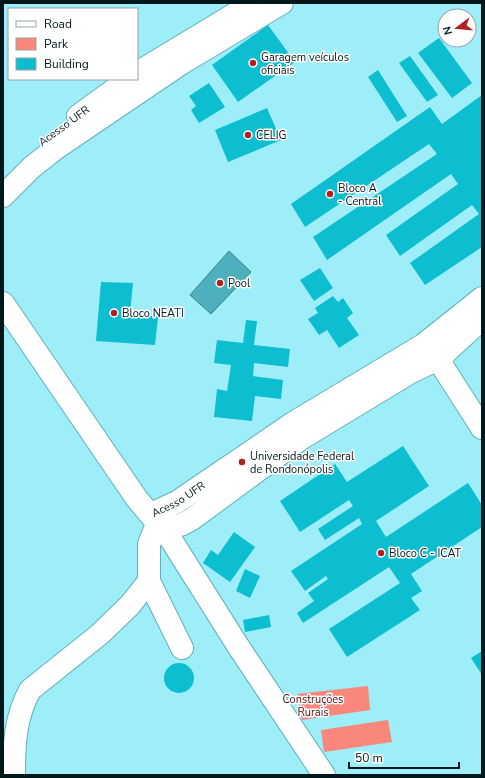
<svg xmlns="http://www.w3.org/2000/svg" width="485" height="778" font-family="'Nunito Sans',sans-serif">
	<rect width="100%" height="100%" fill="#9deef9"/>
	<!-- green -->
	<g fill="#fa877c">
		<path d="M368,686L370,710L302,720L297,694Z"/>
		<path d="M388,720L392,742L324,752L321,730Z"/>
	</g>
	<!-- water -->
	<path fill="#4db0bc" stroke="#36828c" d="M229,251L251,272L211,314L190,295Z"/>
	<!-- building -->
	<g fill="#0cbed0">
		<path d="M268,25L295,62L238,102L212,65Z"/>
		<path d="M439,38L472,83L452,98L418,53Z"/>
		<path d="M410,56L438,95L427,102L399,63Z"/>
		<path d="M378,70L407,116L397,122L368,77Z"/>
		<path d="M209,83L225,107L199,123L191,110L196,106L189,96Z"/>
		<path d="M482,95V247L425,285L410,263L479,214L472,205L400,256L386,235L458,184L451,174L327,260L313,237L437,154L429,144L305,227L291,204L430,107L442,124Z"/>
		<path d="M267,108L281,140L228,162L215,130Z"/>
		<path d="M320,268L333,288L314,301L300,280Z"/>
		<path d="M101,282L133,283L130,314L158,317L155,345L96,341Z"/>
		<path d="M333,296L338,302L343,298L353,313L347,318L359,335L339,348L327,330L319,335L308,319L318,313L315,308Z"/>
		<path d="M246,320L257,321L254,345L290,349L288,367L254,363L253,376L283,380L281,399L255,396L252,421L214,417L217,389L227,391L231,365L214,363L217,340L243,343Z"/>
		<path d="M403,446L429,486L376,521L386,537L468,483L482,505V527L411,574L422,591L411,598L420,610L347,657L329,629L400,583L389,567L303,623L297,613L314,601L308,593L328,579L326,576L305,591L291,571L362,524L359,518L325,540L318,529L353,506L349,500L300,532L280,501L335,464L347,482Z"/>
		<path d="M234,532L255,547L230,582L203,563L211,550L218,555Z"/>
		<path d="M245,569L260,576L250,598L236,591Z"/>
		<path d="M269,615L271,627L245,632L243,620Z"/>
		<path d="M482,651V675L471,658Z"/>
		<circle cx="179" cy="678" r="15"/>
	</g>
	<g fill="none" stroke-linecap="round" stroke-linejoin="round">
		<!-- minor casing -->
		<g stroke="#60b1bc" stroke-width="24">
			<g id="minor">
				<path d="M137,73L248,6"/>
				<path d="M78,116L129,79"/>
				<path d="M3,196L32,167L55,149L182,63L282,3"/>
				<path d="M3,303L137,499L170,538L238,646L324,775"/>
				<path d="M445,353L482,319"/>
				<path d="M439,361L482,428"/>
				<path id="s1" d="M151,514L177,502L293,423L423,345L482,298"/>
				<path d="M158,522L149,544V581L182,648"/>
				<path d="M164,530L183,524L192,519L302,438L411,372L432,362L439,361L442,359L445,353C444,344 438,342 430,340"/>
				<path d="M14,775C14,745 15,717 30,690L100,634L130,605L149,581"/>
			</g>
		</g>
		<!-- minor -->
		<use href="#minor" stroke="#fff" stroke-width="22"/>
	</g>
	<!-- markers -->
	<g fill="#b12121" stroke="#fff" stroke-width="1.5">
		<circle cx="253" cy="63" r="4"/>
		<circle cx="248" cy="135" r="4"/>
		<circle cx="330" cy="194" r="4"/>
		<circle cx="220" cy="283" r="4"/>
		<circle cx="114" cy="313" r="4"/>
		<circle cx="242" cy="462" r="4"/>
		<circle cx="381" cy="553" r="4"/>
	</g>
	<g text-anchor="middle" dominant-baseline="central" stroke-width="3" stroke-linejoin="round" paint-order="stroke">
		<!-- poi labels -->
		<g font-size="11" fill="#00171b" stroke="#fff" text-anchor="start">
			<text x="261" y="57">Garagem veículos<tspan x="261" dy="13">oficiais</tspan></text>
			<text x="256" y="135">CELIG</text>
			<text x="338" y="188">Bloco A<tspan x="338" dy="13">- Central</tspan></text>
			<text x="228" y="283">Pool</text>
			<text x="122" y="313">Bloco NEATI</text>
			<text x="250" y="456">Universidade Federal<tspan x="250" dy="13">de Rondonópolis</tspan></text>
			<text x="389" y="553">Bloco C - ICAT</text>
		</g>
		<!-- street labels -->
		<g font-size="11" fill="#00171b" stroke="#fff">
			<text transform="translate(64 126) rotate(-36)">Acesso UFR</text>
			<text stroke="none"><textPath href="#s1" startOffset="31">Acesso UFR</textPath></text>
		</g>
		<!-- park labels -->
		<g font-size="11" fill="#5a0b0b" stroke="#fff">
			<text x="313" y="699">Construções<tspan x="313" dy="13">Rurais</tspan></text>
		</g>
	</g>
	<!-- border -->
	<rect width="485" height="778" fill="none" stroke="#00171b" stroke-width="8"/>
	<!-- legend -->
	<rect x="8" y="8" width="130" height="72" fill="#ffffff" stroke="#99a2a4"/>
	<rect x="16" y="21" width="20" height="6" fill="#ffffff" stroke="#99a2a4"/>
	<text x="44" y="28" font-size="12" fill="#00171b">Road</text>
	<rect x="16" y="38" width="20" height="12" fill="#fa877c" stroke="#99a2a4"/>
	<text x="44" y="48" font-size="12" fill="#00171b">Park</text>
	<rect x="16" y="58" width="20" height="12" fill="#0cbed0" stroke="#99a2a4"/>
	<text x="44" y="68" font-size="12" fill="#00171b">Building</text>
	<!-- north arrow -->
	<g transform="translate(457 28) rotate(254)"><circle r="19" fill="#ffffff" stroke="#99a2a4"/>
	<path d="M0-3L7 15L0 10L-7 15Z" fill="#b12121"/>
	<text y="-6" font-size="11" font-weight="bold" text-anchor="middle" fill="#00171b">N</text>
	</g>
	<!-- scale -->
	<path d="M349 762v6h110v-6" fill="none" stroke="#00171b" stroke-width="2"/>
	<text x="355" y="762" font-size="12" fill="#00171b" stroke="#ffffff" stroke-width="3" paint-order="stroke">50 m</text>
</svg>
